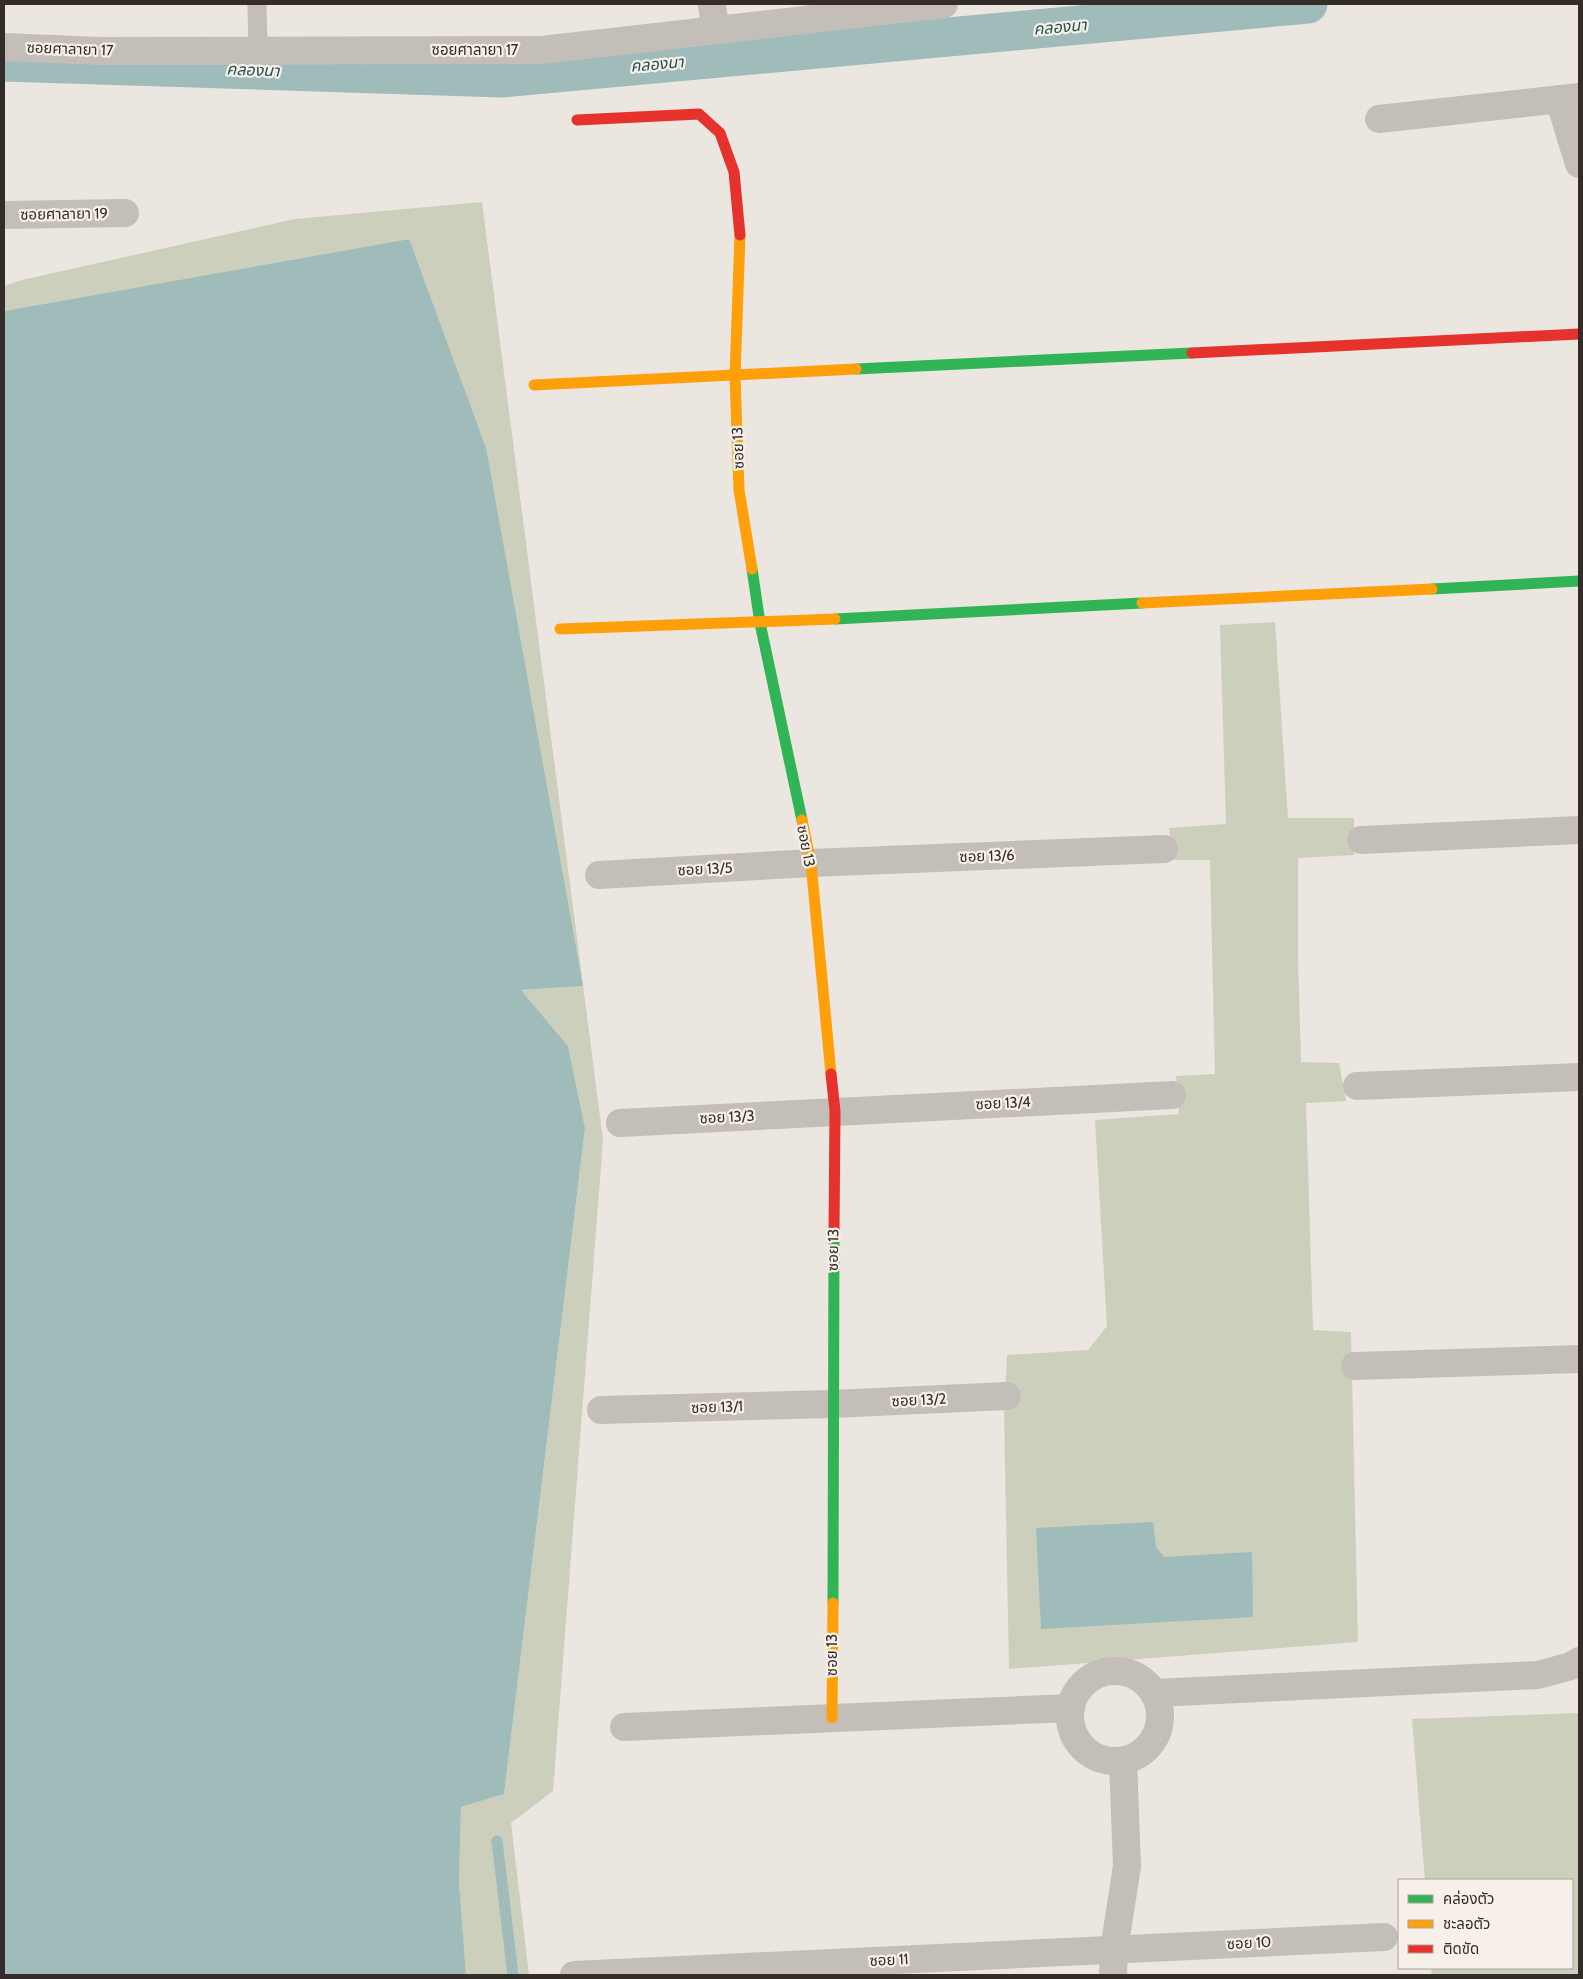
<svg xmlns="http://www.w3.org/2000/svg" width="1583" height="1979" font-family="Cabin,'Noto Sans Thai',sans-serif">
	<rect width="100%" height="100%" fill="#ebe6e0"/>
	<!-- green -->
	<g fill="#cccfbc">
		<path d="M482,202L603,1140L553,1791L511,1823L529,1975H466L459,1881L461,1807L504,1794L585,1128L568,1046L521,990L583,986L409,239L4,311V286L22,280L295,219Z"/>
		<path d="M1275,622L1288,818H1354V855L1298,858V958L1301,1062L1339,1063L1346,1101L1306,1103L1313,1330L1351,1332L1358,1642L1009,1669L1004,1413L1007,1355L1088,1350L1107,1326L1095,1120L1179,1114L1176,1076L1215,1074L1210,860H1172L1169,828L1226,824L1220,625Z"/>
		<path d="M1579,1713V1975H1432L1431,1968H1572V1880H1425L1412,1719Z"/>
	</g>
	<!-- water -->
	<g fill="#9fbbba">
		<path d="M409,239L486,448L583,986L521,990L568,1046L585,1128L504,1794L461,1807L459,1881L466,1975H4V311Z"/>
		<path d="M1153,1522L1156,1547L1164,1557L1252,1552L1253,1617L1041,1629L1036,1528Z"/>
	</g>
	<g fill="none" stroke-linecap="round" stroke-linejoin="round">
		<!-- stream -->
		<path stroke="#9fbbba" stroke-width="11" d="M497,1841L513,1975"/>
		<!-- canal -->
		<path stroke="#9fbbba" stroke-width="39" d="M4,62L502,78L1308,4"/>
		<!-- lane -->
		<path stroke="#c4beb9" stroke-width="19" d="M257,4L258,51"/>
		<!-- street -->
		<g stroke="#c4beb9" stroke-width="28">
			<path d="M712,4L715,29"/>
			<path d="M4,47L101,51L542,50L944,4"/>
			<path d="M1559,99L1579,164"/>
			<path d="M1379,119L1579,97"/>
			<path d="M4,215L125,213"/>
			<path d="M1361,840L1579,830"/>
			<path d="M599,875L811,863L1164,849"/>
			<path d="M1357,1086L1579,1077"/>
			<path d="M620,1123L1172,1095"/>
			<path d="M1355,1366L1579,1359"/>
			<path d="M601,1410L832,1404L1007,1396"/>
			<circle cx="1115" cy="1716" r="45"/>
			<path d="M1154,1693L1538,1675L1571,1666L1579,1661"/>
			<path d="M624,1727L1071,1708"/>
			<path d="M574,1975L1384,1937"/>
			<path d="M1113,1975L1114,1950L1127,1866L1123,1761"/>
		</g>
		<!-- fast -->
		<g stroke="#30b455" stroke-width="11">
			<path d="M856,369L1192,353"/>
			<path d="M752,569L760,623L802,820"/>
			<path d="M1432,589L1579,581"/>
			<path d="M835,619L1142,603"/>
			<path d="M833,1603L834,1234"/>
		</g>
		<!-- slow -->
		<g stroke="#ff9f0a" stroke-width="11">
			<path d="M740,235L735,376L739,490L752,569"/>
			<path d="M534,385L856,369"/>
			<path d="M1142,603L1432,589"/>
			<path d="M560,629L835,619"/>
			<path d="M802,820L811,863L831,1074"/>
			<path d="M832,1718L833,1603"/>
		</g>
		<!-- jam -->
		<g stroke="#e5322d" stroke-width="11">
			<path d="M577,120L699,114L720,133L734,172L740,235"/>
			<path d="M1192,353L1579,334"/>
			<path d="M831,1074L835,1111L834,1234"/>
		</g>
	</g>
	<g text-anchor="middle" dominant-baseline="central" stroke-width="4.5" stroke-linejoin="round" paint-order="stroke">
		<!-- street labels -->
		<g font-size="15" fill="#342c28" stroke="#f7f0e8">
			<text transform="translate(70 49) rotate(2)">ซอยศาลายา 17</text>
			<text x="475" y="50">ซอยศาลายา 17</text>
			<text transform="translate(64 214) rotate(-1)">ซอยศาลายา 19</text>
			<text transform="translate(738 448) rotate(-92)">ซอย 13</text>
			<text transform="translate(806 846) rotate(79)">ซอย 13</text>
			<text transform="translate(987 856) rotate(-2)">ซอย 13/6</text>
			<text transform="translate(705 869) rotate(-3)">ซอย 13/5</text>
			<text transform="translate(1003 1103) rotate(-3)">ซอย 13/4</text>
			<text transform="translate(727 1117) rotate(-3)">ซอย 13/3</text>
			<text transform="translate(833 1250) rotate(-89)">ซอย 13</text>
			<text transform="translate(919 1400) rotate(-3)">ซอย 13/2</text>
			<text transform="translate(717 1407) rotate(-2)">ซอย 13/1</text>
			<text transform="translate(832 1655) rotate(-90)">ซอย 13</text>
			<text transform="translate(1249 1943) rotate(-3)">ซอย 10</text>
			<text transform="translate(889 1960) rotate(-3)">ซอย 11</text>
		</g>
		<!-- water labels -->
		<g font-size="16" font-style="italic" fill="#224f51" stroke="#f7f0e8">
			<text transform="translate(1060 27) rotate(-5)">คลองนา</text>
			<text transform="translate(657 64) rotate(-5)">คลองนา</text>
			<text transform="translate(253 70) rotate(2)">คลองนา</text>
		</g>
	</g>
	<!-- border -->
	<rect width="1583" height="1979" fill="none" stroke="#342c28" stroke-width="10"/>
	<!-- legend -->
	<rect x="1398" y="1879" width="175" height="90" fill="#f7f0e8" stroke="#a9a29b"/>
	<rect x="1408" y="1895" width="25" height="8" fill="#30b455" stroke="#a9a29b"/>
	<text x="1443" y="1904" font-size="15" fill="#342c28">คล่องตัว</text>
	<rect x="1408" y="1920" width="25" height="8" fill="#ff9f0a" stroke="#a9a29b"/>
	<text x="1443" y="1929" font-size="15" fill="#342c28">ชะลอตัว</text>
	<rect x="1408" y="1945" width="25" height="8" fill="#e5322d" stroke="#a9a29b"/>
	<text x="1443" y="1954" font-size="15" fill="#342c28">ติดขัด</text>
</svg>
